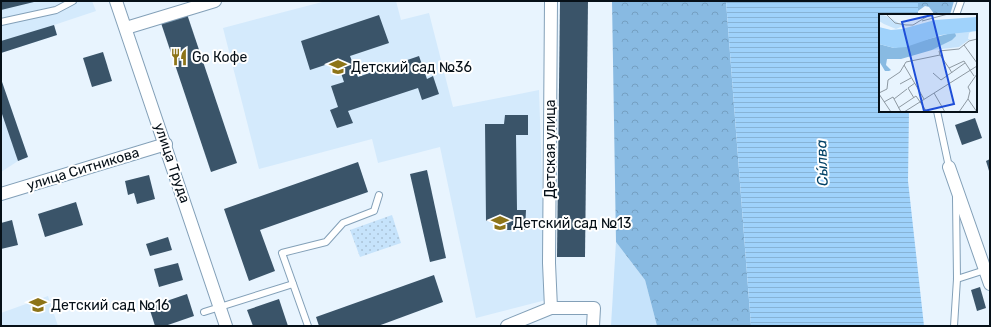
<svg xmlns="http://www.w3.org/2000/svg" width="991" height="327" font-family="Rubik,sans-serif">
	<defs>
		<pattern id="forest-crowns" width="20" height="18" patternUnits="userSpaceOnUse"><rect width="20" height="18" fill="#88bae2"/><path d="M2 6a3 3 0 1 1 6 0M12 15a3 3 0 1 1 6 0" fill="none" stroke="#749fc1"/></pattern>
		<pattern id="park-dots" width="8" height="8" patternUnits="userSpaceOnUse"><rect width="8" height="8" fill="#c6e3fb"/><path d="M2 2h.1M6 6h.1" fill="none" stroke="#a9c2d6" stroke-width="1.8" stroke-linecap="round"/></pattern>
		<pattern id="water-rules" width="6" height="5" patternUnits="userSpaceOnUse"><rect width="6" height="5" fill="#9fd2fb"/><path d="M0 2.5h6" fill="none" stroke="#87b3d6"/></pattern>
	</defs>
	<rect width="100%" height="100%" fill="#e8f4fe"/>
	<!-- built -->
	<g fill="#d4eafc">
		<path d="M1,1H92L96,11L54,25L57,35L1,53Z"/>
		<path d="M326,1H396L401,20L429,13L453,107L539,90L546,300L476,318L440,147L378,163L372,139L259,169L223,28Z"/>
		<path d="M1,79L28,157L18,161L1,172Z"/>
		<path d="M48,296L58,326H1V313Z"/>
	</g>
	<!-- grass -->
	<path fill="#c6e3fb" d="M616,242L645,280L657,326H611Z"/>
	<!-- forest -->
	<g fill="url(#forest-crowns)">
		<path d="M612,1H726L751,326H657L645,280L616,242Z"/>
		<path d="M918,1H954L950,15H935L929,7L925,6L918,11Z"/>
	</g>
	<!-- park -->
	<path fill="url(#park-dots)" d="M392,215L401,243L360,257L350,230Z"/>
	<!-- water -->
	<path fill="url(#water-rules)" d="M726,1H918V15H880V111H909L908,181L924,326H751Z"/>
	<!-- building -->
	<g fill="#3a5469">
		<path d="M1,1H34V2L1,10Z"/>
		<path d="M560,1H588L585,257H557Z"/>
		<path d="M187,14L237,163L211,172L161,23Z"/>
		<path d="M379,15L389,43L350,56L358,77L419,56L427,79L433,76L439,94L422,100L418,88L348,111L353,123L337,128L330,110L338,107L331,86L344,82L337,61L310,70L301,41Z"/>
		<path d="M54,25L57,35L1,53V41Z"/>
		<path d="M103,52L112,81L92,87L83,58Z"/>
		<path d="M1,79L28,157L18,161L1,111Z"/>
		<path d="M505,115H528V135H516L517,210H526L525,230H502V221H486L485,124H504Z"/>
		<path d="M975,118L982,138L962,145L955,125Z"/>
		<path d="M990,159V174L986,161Z"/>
		<path d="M358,162L368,192L260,230L275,271L249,281L224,209Z"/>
		<path d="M427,170L446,258L430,262L410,174Z"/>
		<path d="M149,175L155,199L137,204L134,193L128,195L125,181Z"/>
		<path d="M76,202L83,225L45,237L38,214Z"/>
		<path d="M12,220L18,245L1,249V223Z"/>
		<path d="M168,237L172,250L150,256L146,244Z"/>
		<path d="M178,263L183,280L159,287L154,269Z"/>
		<path d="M434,275L443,302L378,326H319L316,317Z"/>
		<path d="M980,287L986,308L977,311L971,290Z"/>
		<path d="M187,294L194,316L165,326H155L149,307Z"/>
		<path d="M279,299L288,326H253L247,310Z"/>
	</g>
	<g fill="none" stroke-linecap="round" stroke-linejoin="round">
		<!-- lane casing -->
		<g stroke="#83a0b8" stroke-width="8">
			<g id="lane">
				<path d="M956,15L961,1"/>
				<path d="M1,22L56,10L73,1"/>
				<path d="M937,111L949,167"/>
				<path d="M957,279L985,270"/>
				<path d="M204,312L293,284"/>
				<path d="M308,326L282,253L326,242L343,223L374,211L379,195"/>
				<path d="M954,326L957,279L956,198"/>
			</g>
		</g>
		<!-- street casing -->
		<g stroke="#83a0b8" stroke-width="14">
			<g id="street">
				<path d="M116,1L226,326"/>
				<path d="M551,1L549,263L551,308H594L593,326"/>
				<path d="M126,28L215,1"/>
				<path d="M949,167L990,284"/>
				<path d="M1,194L166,144"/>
				<path d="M507,326L551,308"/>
			</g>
		</g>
		<!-- lane -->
		<use href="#lane" stroke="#fff" stroke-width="6"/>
		<!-- street -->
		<use href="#street" stroke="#fff" stroke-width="12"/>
	</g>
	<!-- icons -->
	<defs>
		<g id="restaurant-bare" transform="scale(1.38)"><path d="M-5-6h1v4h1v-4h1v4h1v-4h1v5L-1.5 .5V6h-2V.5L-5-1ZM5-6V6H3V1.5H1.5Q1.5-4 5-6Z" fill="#8d7418" stroke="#fff" stroke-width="2.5" paint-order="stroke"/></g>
		<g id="school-bare" transform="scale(1.38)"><path d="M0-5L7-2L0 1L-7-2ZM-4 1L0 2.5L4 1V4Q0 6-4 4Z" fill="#8d7418" stroke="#fff" stroke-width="2.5" paint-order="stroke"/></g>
	</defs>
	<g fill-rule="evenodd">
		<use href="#restaurant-bare" x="179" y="57"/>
		<use href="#school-bare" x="338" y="67"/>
		<use href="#school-bare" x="500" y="223"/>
		<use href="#school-bare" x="38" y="305"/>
	</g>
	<g text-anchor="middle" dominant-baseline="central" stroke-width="4" stroke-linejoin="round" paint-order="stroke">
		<!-- poi labels -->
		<g font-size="14" fill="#061018" stroke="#fff" text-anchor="start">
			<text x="192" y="57">Go Кофе</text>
			<text x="351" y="67">Детский сад №36</text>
			<text x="513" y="223">Детский сад №13</text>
			<text x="51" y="305">Детский сад №16</text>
		</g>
		<!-- street labels -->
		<g font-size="14" fill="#061018" stroke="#fff">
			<text transform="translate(550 149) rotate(-90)">Детская улица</text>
			<text transform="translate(172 163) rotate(71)">улица Труда</text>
			<text transform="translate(83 169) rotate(-17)">улица Ситникова</text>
		</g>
		<!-- water labels -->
		<g font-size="15" font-style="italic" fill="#014166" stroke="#fff">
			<text transform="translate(822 163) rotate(-92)">Сы́лва</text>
		</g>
	</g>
	<!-- overview -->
	<g transform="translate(879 14)">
		<rect width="98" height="98" fill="#e8f4fe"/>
		<path d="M0,0L10,3L24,12L17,15L5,10L0,7ZM93,17L90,19L89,25H91L80,33L53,36L66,29L77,20L76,18Z" fill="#c6e3fb"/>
		<path d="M76,18L77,22L73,26L53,36L22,45H8L7,51L12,56L10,57H6L0,47V30L15,34Z" fill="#88bae2"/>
		<path d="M98,3V17L62,21L27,33L15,34L0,30V13L12,16L23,15L56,6Z" fill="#9fd2fb"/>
		<path fill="none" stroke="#8e99a2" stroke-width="1" d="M7,0L16,9L27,11H34L52,0M43,7L69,0M85,31L98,49M61,41L70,54M25,51L45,85M54,59L62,66L86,49M73,59L70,54L85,47L95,62M21,70L32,64M0,79L8,75L9,66L21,58L27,48L61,41L60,37L80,35L90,27L98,25M55,79L66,98M0,80L12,98M35,84L29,74L36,69M15,85L28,75M5,88L14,83L22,98M19,94L37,82L48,98M25,98L98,52M80,98L89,85M98,98L89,85L91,77L89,73L98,60"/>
		<path fill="#1d4ed8" fill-opacity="0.15" stroke="#1d4ed8" stroke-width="2" d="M53,1L75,90L45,97L23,8Z"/>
		<rect width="98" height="98" fill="none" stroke="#061018" stroke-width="2"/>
	</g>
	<!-- border -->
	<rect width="991" height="327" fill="none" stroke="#061018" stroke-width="4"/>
</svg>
